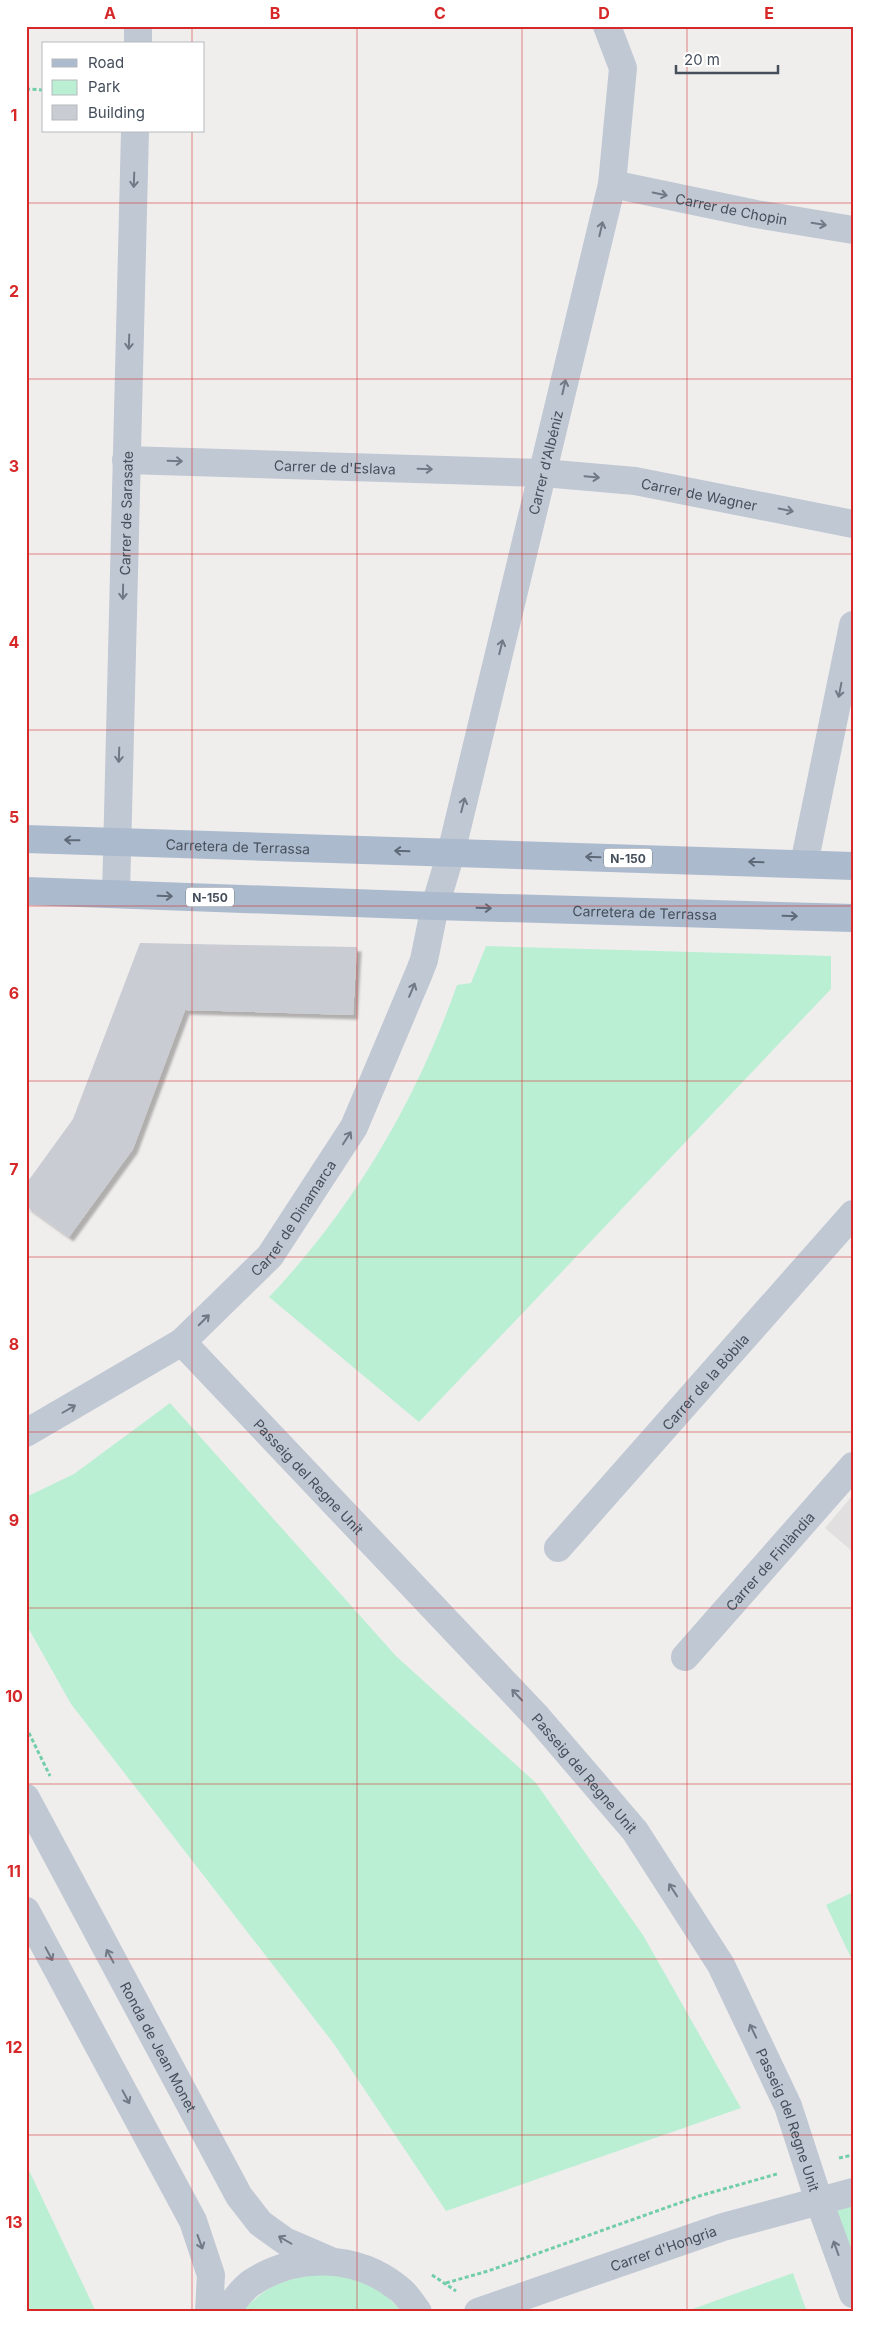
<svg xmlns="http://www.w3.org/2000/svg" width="879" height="2338" font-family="Inter,sans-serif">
	<defs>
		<filter id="shadow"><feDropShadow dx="4.5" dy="4.5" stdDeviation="1" flood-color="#0004"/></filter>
	</defs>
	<rect width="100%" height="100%" fill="#f0eeed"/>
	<!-- education -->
	<path fill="#e1dfdf" d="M853,1495V1552L825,1528Z"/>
	<!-- green -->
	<g fill="#baefd3">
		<path d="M486,946L831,956V989L419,1422L269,1297C353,1209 416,1101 457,985L471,983Z"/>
		<path d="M170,1403L396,1656L536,1783L643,1935L741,2108L446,2211L334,2044L71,1704L26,1624V1497L74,1474Z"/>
		<path d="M853,1892V1962L826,1905Z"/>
		<path d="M26,2164L96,2312H26Z"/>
		<path d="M853,2193V2294L819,2201Z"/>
		<path d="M329,2273C359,2280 382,2286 401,2312H242C270,2281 289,2278 329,2273Z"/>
		<path d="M793,2273L807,2312H684Z"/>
	</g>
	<!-- building -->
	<path fill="#c9ccd3" filter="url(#shadow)" d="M140,943L357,947L353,1015L185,1010L133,1149L69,1237L26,1206V1184L73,1119Z"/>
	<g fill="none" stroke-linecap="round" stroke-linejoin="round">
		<!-- path -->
		<g stroke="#72cea8" stroke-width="3" stroke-dasharray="4 2.5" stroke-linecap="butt">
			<path d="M26,89L44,90"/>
			<path d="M26,1727L50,1776"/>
			<path d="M839,2158L853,2155"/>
			<path d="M432,2275L456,2291"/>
			<path d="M446,2283L488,2271L699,2196L777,2174"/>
		</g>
		<!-- minor -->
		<g stroke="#c0c8d3" stroke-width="28">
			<path d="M138,44V26"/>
			<path id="s1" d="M612,184L756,214L853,230"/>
			<path id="s2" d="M126,460L543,473L635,481L853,524"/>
			<path d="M804,864L853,625"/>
			<path id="s3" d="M116,894L135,131"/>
			<path id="s4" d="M182,1342L538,1718L635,1831L721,1965L788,2106L819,2201L853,2294"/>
			<path id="s5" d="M26,1433L182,1342L270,1256L354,1127L419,973L424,960L435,906L451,853L612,184L623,68L607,26"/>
			<path id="s6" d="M558,1548L853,1214"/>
			<path id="s7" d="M685,1657L853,1466"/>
			<path id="s8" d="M26,1798L239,2196L260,2223L285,2241L329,2260"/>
			<path d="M26,1911L193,2221L211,2275L209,2312"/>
			<path d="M225,2312C233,2303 241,2290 251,2283C296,2253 356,2254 398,2288C406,2293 412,2304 418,2312"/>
			<path id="s9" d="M478,2312L723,2227L853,2192"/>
		</g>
		<!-- major -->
		<g stroke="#acbacd" stroke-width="28">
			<path id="s10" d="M26,839L853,866"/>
			<path id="s11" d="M26,891L435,906L853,918"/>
		</g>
	</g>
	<!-- one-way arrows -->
	<defs><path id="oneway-shaft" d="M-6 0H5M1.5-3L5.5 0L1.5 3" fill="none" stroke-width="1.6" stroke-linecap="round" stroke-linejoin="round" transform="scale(1.25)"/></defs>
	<g stroke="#707985">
		<use href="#oneway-shaft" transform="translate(134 180) rotate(92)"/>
		<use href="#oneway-shaft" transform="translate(660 194) rotate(12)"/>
		<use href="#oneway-shaft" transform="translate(819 224) rotate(9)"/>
		<use href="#oneway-shaft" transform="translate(601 229) rotate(-77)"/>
		<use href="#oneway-shaft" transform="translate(129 342) rotate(92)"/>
		<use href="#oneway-shaft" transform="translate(564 387) rotate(-77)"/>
		<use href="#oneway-shaft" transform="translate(175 461) rotate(2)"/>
		<use href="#oneway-shaft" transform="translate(425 469) rotate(2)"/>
		<use href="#oneway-shaft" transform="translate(592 477) rotate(5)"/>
		<use href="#oneway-shaft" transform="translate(786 510) rotate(11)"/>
		<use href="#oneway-shaft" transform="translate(123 592) rotate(91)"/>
		<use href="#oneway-shaft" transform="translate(501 647) rotate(-76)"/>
		<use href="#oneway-shaft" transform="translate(840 690) rotate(101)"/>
		<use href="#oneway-shaft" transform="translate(119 755) rotate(92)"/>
		<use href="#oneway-shaft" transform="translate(463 805) rotate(-76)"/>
		<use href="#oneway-shaft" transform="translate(412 990) rotate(-67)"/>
		<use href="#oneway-shaft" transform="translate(347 1138) rotate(-57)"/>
		<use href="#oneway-shaft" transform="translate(204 1320) rotate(-45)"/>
		<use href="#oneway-shaft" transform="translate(69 1409) rotate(-30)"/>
		<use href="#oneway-shaft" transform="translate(517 1695) rotate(-133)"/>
		<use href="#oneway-shaft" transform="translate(673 1890) rotate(-123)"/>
		<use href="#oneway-shaft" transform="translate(49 1954) rotate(62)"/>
		<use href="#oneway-shaft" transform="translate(110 1956) rotate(-118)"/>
		<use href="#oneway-shaft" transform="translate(753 2031) rotate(-116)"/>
		<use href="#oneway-shaft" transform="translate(126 2097) rotate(62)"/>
		<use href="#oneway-shaft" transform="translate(285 2240) rotate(-150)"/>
		<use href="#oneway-shaft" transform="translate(200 2242) rotate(70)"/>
		<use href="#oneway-shaft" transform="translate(836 2248) rotate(-110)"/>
	</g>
	<g stroke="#5f6a78">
		<use href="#oneway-shaft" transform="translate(72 840) rotate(-179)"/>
		<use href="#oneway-shaft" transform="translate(402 851) rotate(-178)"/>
		<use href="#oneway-shaft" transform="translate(593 857) rotate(-178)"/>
		<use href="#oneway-shaft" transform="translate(756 862) rotate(-178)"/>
		<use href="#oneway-shaft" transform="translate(165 896) rotate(2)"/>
		<use href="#oneway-shaft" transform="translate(484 908) rotate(2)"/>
		<use href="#oneway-shaft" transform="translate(790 916) rotate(2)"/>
	</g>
	<!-- grid -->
	<path fill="none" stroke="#d62828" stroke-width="1" stroke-opacity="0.55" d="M192,26V44M357,26V2312M522,26V2312M687,26V2312M192,131V2312M26,203H853M26,379H853M26,554H853M26,730H853M26,906H853M26,1081H853M26,1257H853M26,1432H853M26,1608H853M26,1784H853M26,1959H853M26,2135H853"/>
	<g text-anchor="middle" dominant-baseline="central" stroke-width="4" stroke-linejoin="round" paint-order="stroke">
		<!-- shield labels -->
		<g fill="#fff" stroke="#7d848c" stroke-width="1">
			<rect x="604" y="848.5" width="48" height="19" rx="4"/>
			<rect x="186" y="887.5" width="48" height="19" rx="4"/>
		</g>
		<g font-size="12" font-weight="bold" fill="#454f5b">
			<text x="628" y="858">N-150</text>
			<text x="210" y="897">N-150</text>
		</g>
		<!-- street labels -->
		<g font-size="14" fill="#454f5b" stroke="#fff">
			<text stroke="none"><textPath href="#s1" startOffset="122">Carrer de Chopin</textPath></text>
			<text stroke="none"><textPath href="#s5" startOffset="1151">Carrer d'Albéniz</textPath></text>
			<text stroke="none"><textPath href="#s2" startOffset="209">Carrer de d'Eslava</textPath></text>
			<text stroke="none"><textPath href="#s2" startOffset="575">Carrer de Wagner</textPath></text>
			<text stroke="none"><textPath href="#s3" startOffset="381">Carrer de Sarasate</textPath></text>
			<text stroke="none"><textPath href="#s10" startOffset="212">Carretera de Terrassa</textPath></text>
			<text stroke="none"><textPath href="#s11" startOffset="619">Carretera de Terrassa</textPath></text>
			<text stroke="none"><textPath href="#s5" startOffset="348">Carrer de Dinamarca</textPath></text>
			<text stroke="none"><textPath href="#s6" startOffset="222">Carrer de la Bòbila</textPath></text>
			<text stroke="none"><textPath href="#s4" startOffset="185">Passeig del Regne Unit</textPath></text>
			<text stroke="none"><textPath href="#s7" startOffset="128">Carrer de Finlàndia</textPath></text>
			<text stroke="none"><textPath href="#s4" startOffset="590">Passeig del Regne Unit</textPath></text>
			<text stroke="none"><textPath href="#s8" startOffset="282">Ronda de Jean Monet</textPath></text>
			<text stroke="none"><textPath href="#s4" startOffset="995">Passeig del Regne Unit</textPath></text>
			<text stroke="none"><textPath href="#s9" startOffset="196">Carrer d'Hongria</textPath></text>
		</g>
	</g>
	<!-- border -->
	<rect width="879" height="2338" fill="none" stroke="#ffffff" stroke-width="55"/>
	<!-- legend -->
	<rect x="42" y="42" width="162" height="90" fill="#ffffff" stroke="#b5b9bd"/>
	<rect x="52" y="59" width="25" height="8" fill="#acbacd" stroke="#b5b9bd"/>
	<text x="88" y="68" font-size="15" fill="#454f5b">Road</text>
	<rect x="52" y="80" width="25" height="15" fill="#baefd3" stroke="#b5b9bd"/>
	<text x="88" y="92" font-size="15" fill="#454f5b">Park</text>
	<rect x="52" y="105" width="25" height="15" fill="#c9ccd3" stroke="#b5b9bd"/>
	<text x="88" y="118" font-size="15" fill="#454f5b">Building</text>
	<!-- scale -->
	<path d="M676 65v8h102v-8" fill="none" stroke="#454f5b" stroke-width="2.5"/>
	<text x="684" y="65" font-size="15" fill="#454f5b" stroke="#ffffff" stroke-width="4" paint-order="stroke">20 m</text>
	<rect x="28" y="28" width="824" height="2282" fill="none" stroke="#d62828" stroke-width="2"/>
	<g font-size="16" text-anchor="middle" font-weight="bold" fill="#d62828">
		<text x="110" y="19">A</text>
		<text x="275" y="19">B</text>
		<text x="440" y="19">C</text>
		<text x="604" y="19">D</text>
		<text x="769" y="19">E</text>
		<text x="14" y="121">1</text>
		<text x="14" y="297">2</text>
		<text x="14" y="472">3</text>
		<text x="14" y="648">4</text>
		<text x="14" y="823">5</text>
		<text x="14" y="999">6</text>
		<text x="14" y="1175">7</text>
		<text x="14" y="1350">8</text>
		<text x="14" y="1526">9</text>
		<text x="14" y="1702">10</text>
		<text x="14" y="1877">11</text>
		<text x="14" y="2053">12</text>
		<text x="14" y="2228">13</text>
	</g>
</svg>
